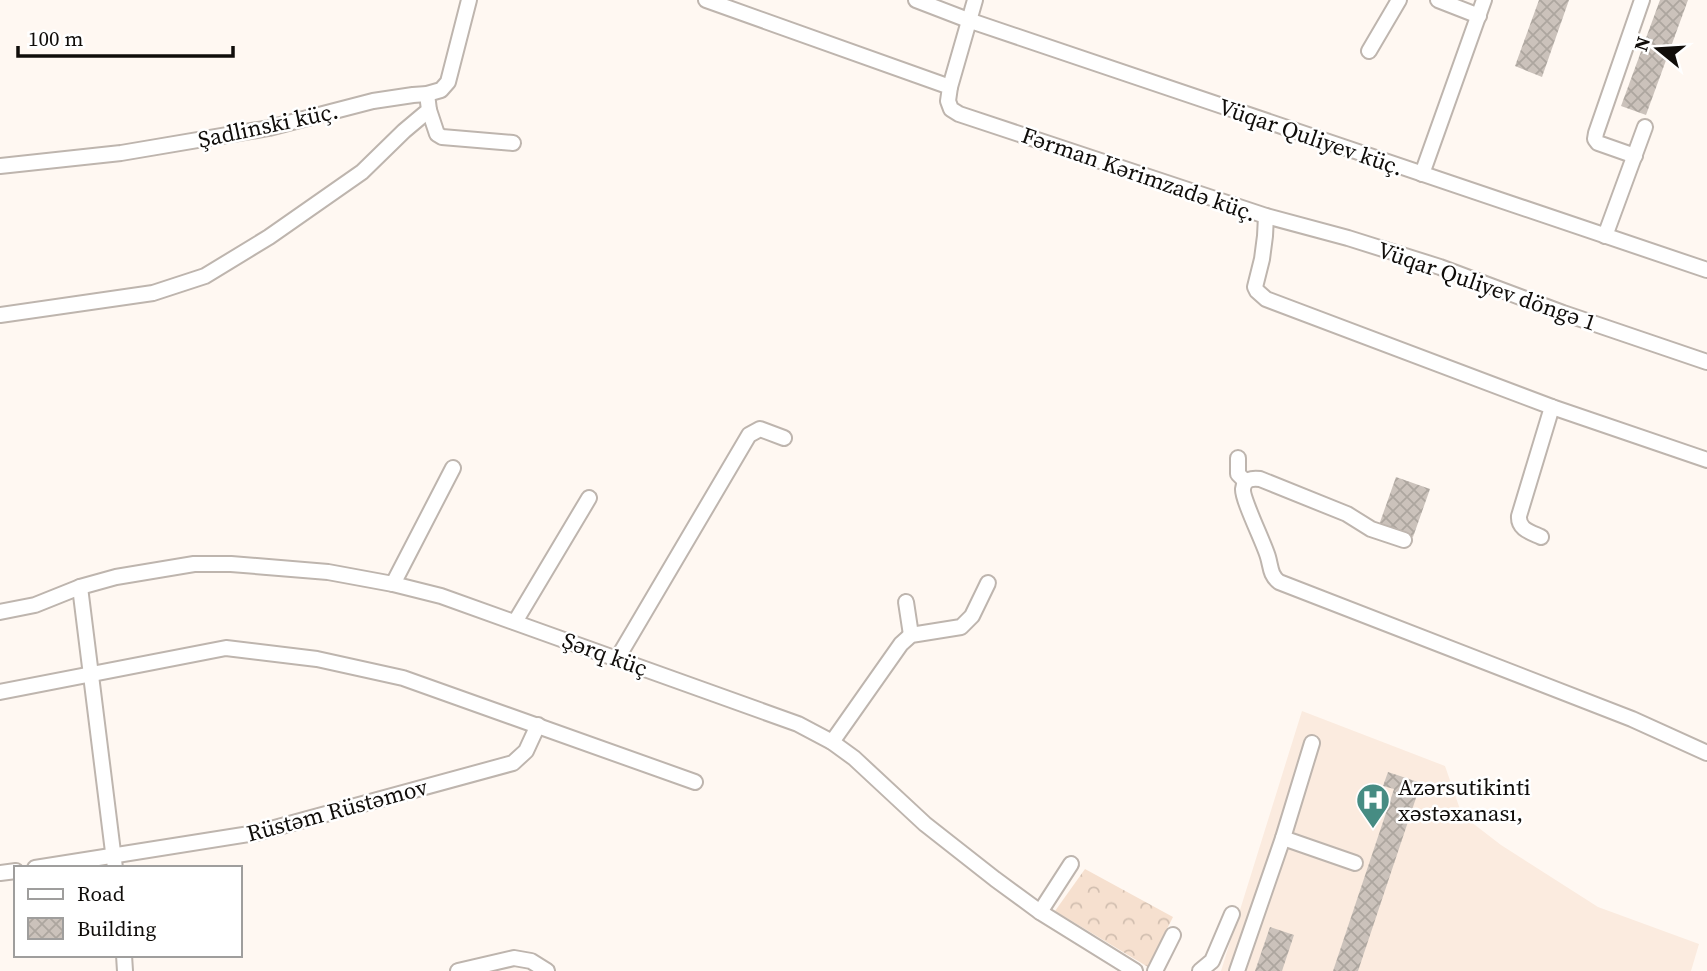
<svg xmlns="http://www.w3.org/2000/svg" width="1707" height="971" font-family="'Source Serif 4',serif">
	<defs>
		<pattern id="forest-crowns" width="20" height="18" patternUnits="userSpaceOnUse" patternTransform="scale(1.75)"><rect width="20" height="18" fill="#f6e0cf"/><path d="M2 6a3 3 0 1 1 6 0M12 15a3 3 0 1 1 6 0" fill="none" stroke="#d2bfb0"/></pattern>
		<pattern id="building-cross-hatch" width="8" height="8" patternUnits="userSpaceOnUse" patternTransform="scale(1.75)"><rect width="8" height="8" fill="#cbc2bb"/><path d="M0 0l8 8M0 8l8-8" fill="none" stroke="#ada69f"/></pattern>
	</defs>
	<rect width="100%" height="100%" fill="#fff8f2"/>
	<!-- built -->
	<path fill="#fbebdf" d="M1302,711L1445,766L1462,815L1501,845L1598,907L1699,944L1691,971H1221Z"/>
	<!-- forest -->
	<path fill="url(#forest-crowns)" d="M1085,869L1173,917L1148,967L1055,911Z"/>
	<!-- building -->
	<g fill="url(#building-cross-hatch)">
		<path d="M1539,0H1569L1542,77L1515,66Z"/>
		<path d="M1660,0H1688L1646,115L1621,106Z"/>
		<path d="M1396,477L1430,489L1413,537L1379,525Z"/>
		<path d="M1388,772L1421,783L1358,971H1333L1394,789L1383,786Z"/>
		<path d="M1270,927L1294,935L1282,971H1255Z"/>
	</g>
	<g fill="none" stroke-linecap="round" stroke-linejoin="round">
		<!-- minor casing -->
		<g stroke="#beb5ae" stroke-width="18">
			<g id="minor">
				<path d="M706,0L950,87L948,101L951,109L959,114L1266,216L1348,238L1440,267L1563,313L1707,362"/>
				<path d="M916,0L968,20L1707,270"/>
				<path d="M1438,0L1479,16"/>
				<path d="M1369,51L1399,0"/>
				<path d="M950,87L975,0"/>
				<path d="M429,110L437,134L442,137L513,143"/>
				<path d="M1635,156L1598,143L1595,139L1596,133L1642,0"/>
				<path d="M0,166L121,153L269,128L373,101L413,95L427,94L441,90L448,82L469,0"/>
				<path d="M1422,174L1484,0"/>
				<path d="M1266,216L1265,236L1262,259L1255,287L1257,291L1266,299L1552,407L1707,460"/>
				<path d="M1605,236L1645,127"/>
				<path d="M0,315L153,293L205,276L269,237L362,172L404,131L429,110L427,94"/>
				<path d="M1238,458V474L1246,482"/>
				<path d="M1541,537C1530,532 1518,529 1519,516L1552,407"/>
				<path d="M1404,540L1371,529L1347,514L1260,479C1252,478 1244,479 1243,489C1242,499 1264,543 1268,557C1271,567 1270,575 1279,582L1632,719L1707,753"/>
				<path d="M393,584L453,468"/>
				<path d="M80,587L115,868"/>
				<path d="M906,602L911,635"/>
				<path d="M0,612L35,605L80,587L116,577L194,564H231L328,572L393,584L441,596L798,724L832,742L854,758L925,824L995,879L1040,912L1135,971"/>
				<path d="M515,622L589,498"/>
				<path d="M617,659L749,435L760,429L784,438"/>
				<path d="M0,692L226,648L317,659L403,678L695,782"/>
				<path d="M832,742L901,644L911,635L961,627L972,616L988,583"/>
				<path d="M1283,838L1355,863"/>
				<path d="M35,868L256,833L513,763L526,751L538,725"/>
				<path d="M0,873L16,871"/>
				<path d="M1040,912L1071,864"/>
				<path d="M124,955L125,971"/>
				<path d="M458,971L514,958L531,961L547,971"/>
				<path d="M1155,971L1173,935"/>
				<path d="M1200,971L1212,961L1232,914"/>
				<path d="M1237,971L1283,838L1312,743"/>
			</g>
		</g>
		<!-- minor -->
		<use href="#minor" stroke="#fff" stroke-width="14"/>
	</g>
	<!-- icons -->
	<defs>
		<g id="hospital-pin" transform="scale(1.75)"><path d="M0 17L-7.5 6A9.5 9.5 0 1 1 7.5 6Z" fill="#468c83" stroke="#fff"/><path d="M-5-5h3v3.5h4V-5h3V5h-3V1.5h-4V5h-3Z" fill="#fff"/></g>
	</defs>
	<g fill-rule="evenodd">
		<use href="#hospital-pin" x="1373" y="800"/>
	</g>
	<g text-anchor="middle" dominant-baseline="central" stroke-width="5" stroke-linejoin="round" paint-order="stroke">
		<!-- street labels -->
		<g font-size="23" fill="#100d0a" stroke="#fff">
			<text transform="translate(268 125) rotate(-12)">Şadlinski küç.</text>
			<text transform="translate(1311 137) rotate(19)">Vüqar Quliyev küç.</text>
			<text transform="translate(1139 174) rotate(19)">Fərman Kərimzadə küç.</text>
			<text transform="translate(1487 286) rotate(19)">Vüqar Quliyev döngə 1</text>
			<text transform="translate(605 654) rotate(20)">Şərq küç</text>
			<text transform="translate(337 810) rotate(-15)">Rüstəm Rüstəmov</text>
		</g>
		<!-- poi labels -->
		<g font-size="23" fill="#100d0a" stroke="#fff" text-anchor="start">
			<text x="1398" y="787">Azərsutikinti<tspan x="1398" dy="26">xəstəxanası,</tspan></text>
		</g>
	</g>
	<!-- legend -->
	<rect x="14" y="866" width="228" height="91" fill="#ffffff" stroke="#9f9e9d" stroke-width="2"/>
	<rect x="28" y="889" width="35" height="10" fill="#ffffff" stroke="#9f9e9d" stroke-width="2"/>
	<text x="77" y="901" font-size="21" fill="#100d0a">Road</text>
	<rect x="28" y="918" width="35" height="21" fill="url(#building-cross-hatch)" stroke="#9f9e9d" stroke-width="2"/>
	<text x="77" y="936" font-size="21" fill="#100d0a">Building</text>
	<!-- north arrow -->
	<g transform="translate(1658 49) rotate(288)" stroke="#ffffff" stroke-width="5" paint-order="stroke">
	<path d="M0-5L12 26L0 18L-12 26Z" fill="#100d0a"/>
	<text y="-10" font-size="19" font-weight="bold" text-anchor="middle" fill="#100d0a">N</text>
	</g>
	<!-- scale -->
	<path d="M18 46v10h215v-10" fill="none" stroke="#100d0a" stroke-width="3.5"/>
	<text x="28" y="46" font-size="21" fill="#100d0a" stroke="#ffffff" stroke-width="5" paint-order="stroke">100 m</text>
</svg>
